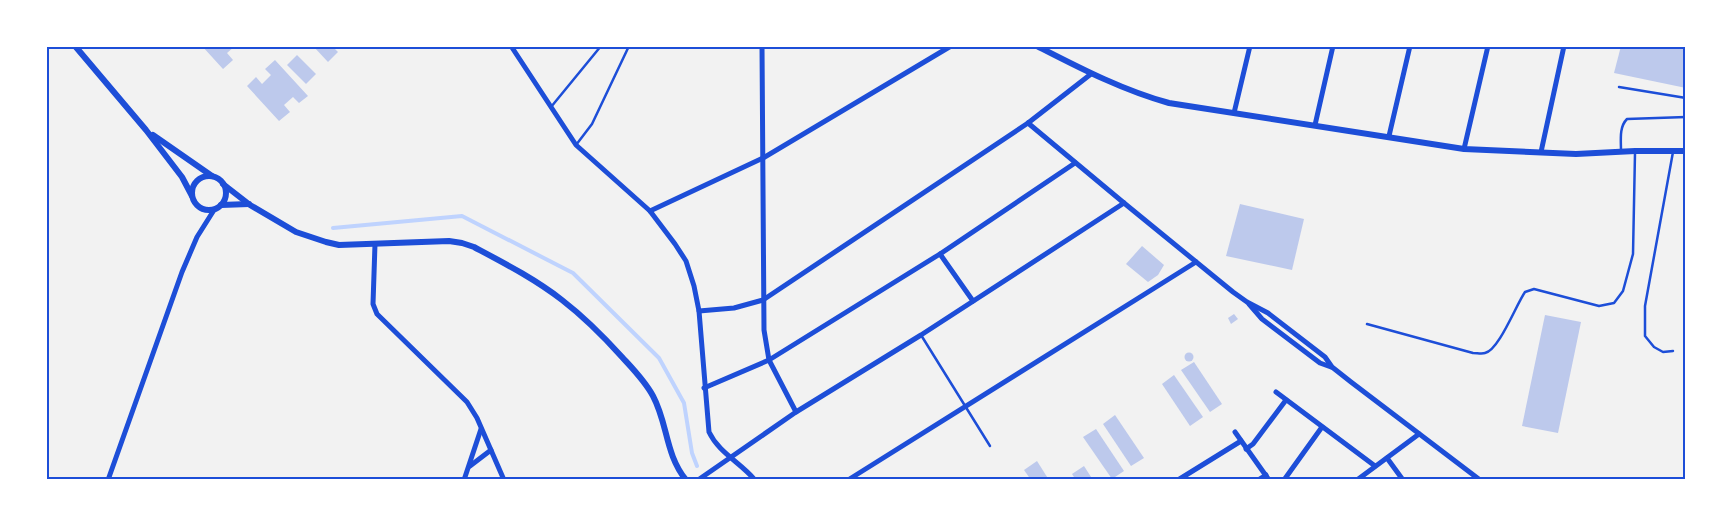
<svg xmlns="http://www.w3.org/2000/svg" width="1732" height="526" font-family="Spectral,serif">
	<rect width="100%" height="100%" fill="#f2f2f2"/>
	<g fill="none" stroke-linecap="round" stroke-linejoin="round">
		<!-- stream -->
		<path stroke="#bfd3fe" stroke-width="4" d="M333,228L462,216L573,273L659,358L684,403L692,453L697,466"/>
	</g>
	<!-- building -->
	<g fill="#bdc9ec">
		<path d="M202,46H235L227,53L233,60L223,69Z"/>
		<path d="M313,46H332L338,52L328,62Z"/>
		<path d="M1621,46H1686V88L1614,73Z"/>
		<path d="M297,55L316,74L306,84L287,65Z"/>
		<path d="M275,60L308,96L299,103L293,97L284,105L290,112L279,121L247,86L256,77L262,84L271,75L265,69Z"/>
		<path d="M1240,204L1304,219L1292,270L1226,256Z"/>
		<path d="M1142,246L1164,265L1158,275L1148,282L1126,264Z"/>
		<path d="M1234,314L1238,319L1231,324L1228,318Z"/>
		<path d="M1545,315L1581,322L1558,433L1522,426Z"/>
		<circle cx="1189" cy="357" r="4.5"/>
		<path d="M1194,362L1222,404L1210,412L1181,370Z"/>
		<path d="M1174,375L1203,417L1190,426L1162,384Z"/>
		<path d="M1115,415L1144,458L1131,466L1103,424Z"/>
		<path d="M1096,429L1124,471L1112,479L1083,437Z"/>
		<path d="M1037,461L1049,480H1031L1024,470Z"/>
		<path d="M1084,466L1093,480H1076L1072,474Z"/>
	</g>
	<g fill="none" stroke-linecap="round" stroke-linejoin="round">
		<!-- service -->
		<g stroke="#1d4ed8" stroke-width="2.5">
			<path d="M1619,87L1686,98"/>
			<path d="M551,107L601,46"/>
			<path d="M576,145L592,124L629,46"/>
			<path d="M1621,151C1621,140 1619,127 1627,119L1686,117"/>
			<path d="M1673,152L1645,306V336L1654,347L1663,352L1673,351"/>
			<path d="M1367,324L1473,353C1477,353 1482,354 1485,353C1499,350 1516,305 1525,292L1534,289L1599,306L1614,303L1623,291L1633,254L1635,153"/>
			<path d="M921,335L990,446"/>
		</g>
		<!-- minor -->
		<g stroke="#1d4ed8" stroke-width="5">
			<path d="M511,46L576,145L650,211L675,244L686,261L694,286L699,311L709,432C719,453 740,462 755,480"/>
			<path d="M762,46L764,330L769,360L796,412"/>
			<path d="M1234,113L1250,46"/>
			<path d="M1028,123L1124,203L1233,292L1247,302L1268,313L1325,357L1332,367L1351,382L1480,480"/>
			<path d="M1315,125L1333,46"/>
			<path d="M1389,136L1410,46"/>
			<path d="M1464,149L1488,46"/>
			<path d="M1541,152L1564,46"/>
			<path d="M650,211L763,158L951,46"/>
			<path d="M375,244L373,304L377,314L467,402L477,418L504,480"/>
			<path d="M940,254L973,301"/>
			<path d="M1249,304L1262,319L1320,363L1331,367"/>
			<path d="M699,311L734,308L763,300L1028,123L1091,74"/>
			<path d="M704,388L769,360L940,254L1075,163"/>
			<path d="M1276,392L1375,466"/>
			<path d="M1235,432L1269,480"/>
			<path d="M1246,449L1253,444L1286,400"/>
			<path d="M1387,458L1403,480"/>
			<path d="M470,466L491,450"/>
			<path d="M108,480L182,272L197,237L214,210"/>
			<path d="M464,480L481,429"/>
			<path d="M698,480L796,412L921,335L1124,203"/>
			<path d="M848,480L1196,262"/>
			<path d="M1178,480L1241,441"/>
			<path d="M1258,480L1266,475"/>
			<path d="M1284,480L1322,427"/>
			<path d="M1357,480L1419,434"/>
		</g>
		<!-- tertiary -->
		<g stroke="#1d4ed8" stroke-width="6">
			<path d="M75,46L146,130L182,177L192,196"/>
			<path d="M1037,46C1080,68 1122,90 1169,103L1464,149L1576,154L1635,151H1686"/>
			<path d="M153,135L212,176"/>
			<circle cx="209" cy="193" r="17"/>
			<path d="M223,184L250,205L296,232L326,242L339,245L449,241L462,243L474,247C504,263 535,279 562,300C584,317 604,337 622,357C633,369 645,381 653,396C668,424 665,454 686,480"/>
			<path d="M221,205L249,204"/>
		</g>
	</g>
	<!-- border -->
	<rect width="1732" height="526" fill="none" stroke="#ffffff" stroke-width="95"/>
	<rect x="48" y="48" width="1636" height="430" fill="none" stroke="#1d4ed8" stroke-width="2"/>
</svg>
